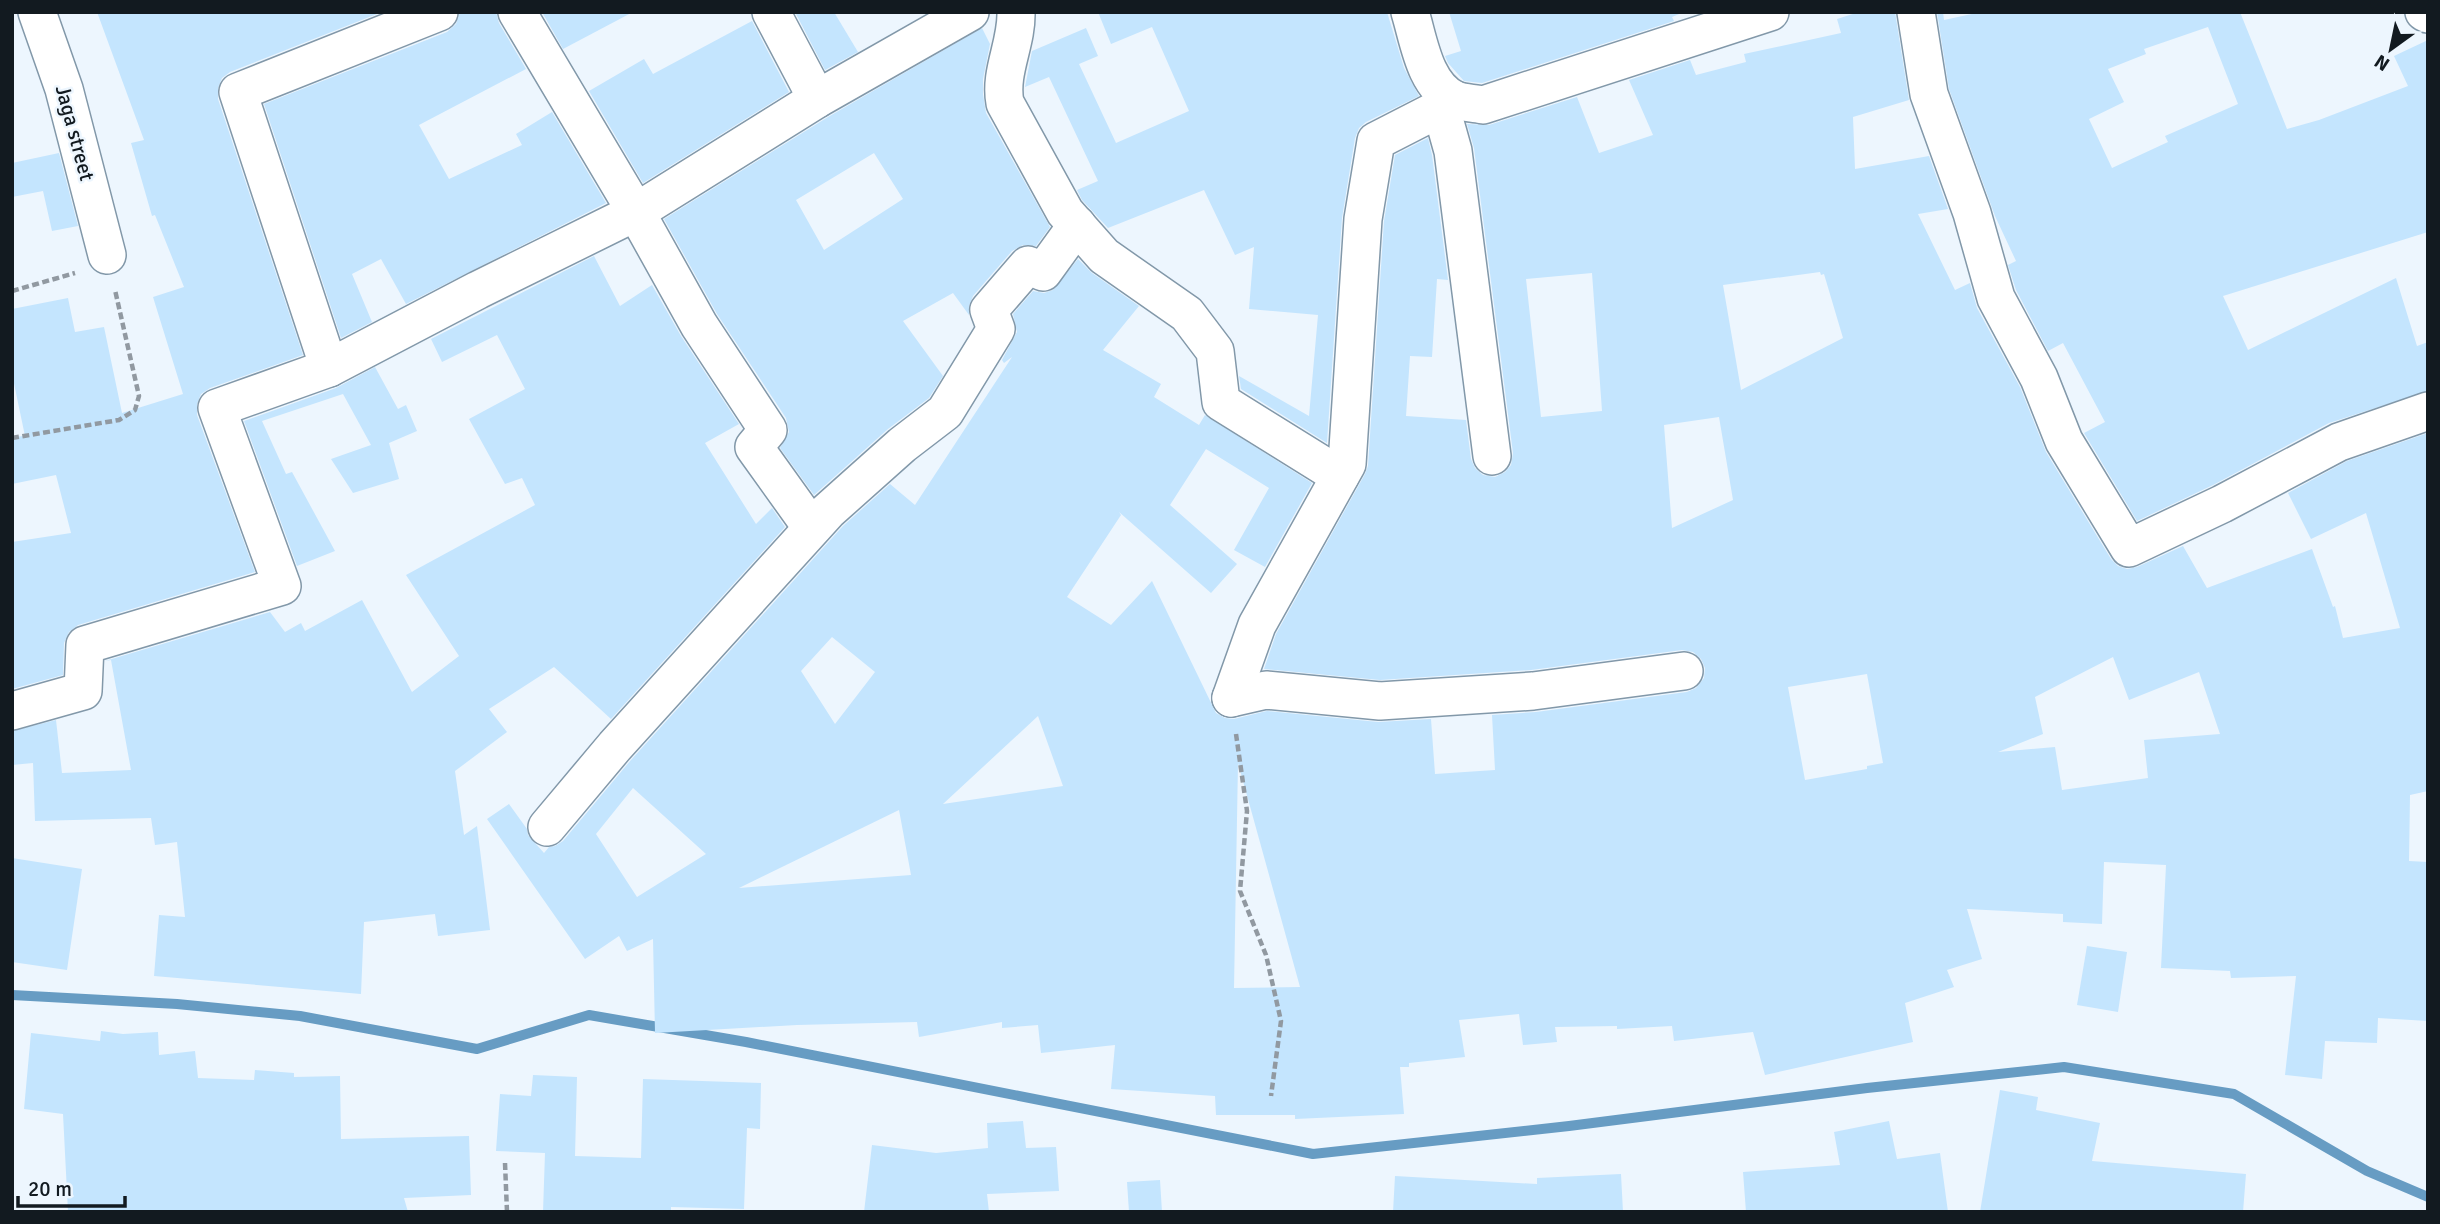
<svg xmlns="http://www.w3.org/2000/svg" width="2440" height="1224" font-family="Signika,sans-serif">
	<rect width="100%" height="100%" fill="#edf6fe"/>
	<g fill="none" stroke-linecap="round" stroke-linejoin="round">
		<!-- stream -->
		<path stroke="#679cc3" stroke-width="10" d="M12,995L177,1004L300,1016L477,1049L589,1015L746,1042L1313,1154L1569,1126L1867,1088L2064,1067L2234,1094L2367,1171L2428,1197"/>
	</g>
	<!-- building -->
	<g fill="#c4e5fe" fill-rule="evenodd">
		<path d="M97,12H382L230,72L222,78L218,88V99L303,355L210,388L201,394L197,404V415L255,572L78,625L69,632L64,643L63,675L12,689V542L71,533L56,475L12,484V437L25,436L12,374V309L68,298L75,332L104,327L122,413L183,394L153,297L184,287L155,215L152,216L131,143L144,140Z"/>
		<path d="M460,12H496L499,23L526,69L419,125L449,179L522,145L516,134L552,112L606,203L406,304L381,259L352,274L372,322L341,338L264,104L447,32L456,24Z"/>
		<path d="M542,12H633L563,49Z"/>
		<path d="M795,12H834L858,52L825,70Z"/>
		<path d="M1098,12H1387L1404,68L1419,96L1366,122L1359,128L1355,138L1342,218L1327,443L1241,389L1239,376L1309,416L1318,315L1249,309L1254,247L1235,255L1204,190L1108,228L1082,200L1077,190L1098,181L1049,77L1025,87L1032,51L1086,28L1098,56L1079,64L1116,143L1189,111L1152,27L1111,44Z"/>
		<path d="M1449,12H1684L1672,17L1674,21L1482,83L1464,81L1448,63L1445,56L1461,51Z"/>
		<path d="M1859,12H1895L1909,100L1853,117L1855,169L1929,156L1948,209L1918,214L1955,290L1970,283L1977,308L2020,387L2046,452L2111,559L2118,566L2127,569L2137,567L2183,546L2207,588L2312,549L2333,607L2335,606L2343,638L2400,628L2366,513L2311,539L2288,493L2347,461L2428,433V791L2410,795L2409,861L2428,862V1021L2378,1018L2377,1043L2325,1041L2322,1079L2285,1075L2296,976L2231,978L2230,971L2161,968L2166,865L2104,862L2102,924L2063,922V914L1967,909L1982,959L1947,970L1954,987L1905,1003L1913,1042L1765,1075L1753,1032L1674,1041L1672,1026L1617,1029V1026L1555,1027L1557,1042L1523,1045L1519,1014L1459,1020L1465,1057L1409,1063V1067H1400L1404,1114L1295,1119V1115H1216L1215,1096L1111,1089L1115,1045L1041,1053L1038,1025L1002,1028V1022L919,1037L917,1022L797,1025L655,1033L653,939L627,951L619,936L585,959L487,819L509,804L527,829L528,835L544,853L549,847L555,846L563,841L631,760L843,526L890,484L915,505L1012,357L1004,363L1002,360L1017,332L1013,314L1033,291L1044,293L1053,290L1078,259L1092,273L1139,306L1103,350L1161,384L1154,397L1199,425L1205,415L1312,483L1265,567L1234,550L1269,488L1206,449L1170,505L1237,564L1211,593L1119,512L1121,515L1067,597L1111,625L1152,581L1216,713L1225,718L1234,719L1267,711L1378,722L1431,719L1435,774L1495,770L1492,715L1536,712L1687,692L1696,688L1704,678L1705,668L1701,659L1693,652L1682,650L1531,670L1380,680L1264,669L1276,634L1365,474L1368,466L1384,221L1395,155L1428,138L1432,155L1448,280L1437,279L1432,357L1410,356L1406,416L1466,420L1471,459L1475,468L1483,475L1495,477L1505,472L1511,465L1513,453L1474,148L1467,124L1489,125L1577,97L1599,153L1653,135L1629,80L1690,60L1696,75L1746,62L1744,54L1841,33L1837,19ZM1820,272L1821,275L1824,274L1843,338L1741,390L1723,285ZM1592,273L1602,411L1541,417L1526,279ZM1719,417L1733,500L1672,528L1664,425ZM832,637L875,672L835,724L801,671ZM2113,657L2129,700L2199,672L2220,734L2144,740L2148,778L2062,790L2055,747L1998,752L2043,734L2035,697ZM1867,674L1883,763L1867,766V769L1805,780L1788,687ZM1038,716L1063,786L943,804ZM1238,763L1300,987L1234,988ZM633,788L706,854L637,897L596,834ZM899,810L911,875L739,888Z"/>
		<path d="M1937,12H1943L1944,20L1981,12H2240L2287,129L2319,120L2408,86L2394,56L2428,40V232L2223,296L2248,350L2396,278L2417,346L2428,342V391L2329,423L2213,485L2137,521L2084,433L2105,422L2063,343L2048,351L2016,290L2008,265L2016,261L1995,216L1949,89ZM2208,27L2238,104L2165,136L2168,142L2112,168L2089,119L2124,102L2108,69L2146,54L2144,49Z"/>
		<path d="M752,21L789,92L643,183L589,91L644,59L653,74Z"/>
		<path d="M982,28L990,44L983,79V94L986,113L1050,227L1036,246L1023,245L1012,251L973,296L969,306V315L953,293L903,321L943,376L929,398L888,429L814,495L780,448L789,432L786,418L717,314L664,219L828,117ZM874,153L903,199L824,250L796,200Z"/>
		<path d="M59,153L78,226L52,231L43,191L12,197V163Z"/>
		<path d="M594,256L620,306L652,285L681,336L739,424L705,443L756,524L772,508L785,527L611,719L554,667L489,709L507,732L455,771L464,835L477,826L490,930L438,936L435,914L364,922L361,994L154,976L159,915L185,917L177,842L155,845L151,818L35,821L33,763L12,765V731L56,720L62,773L131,770L111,660L105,661L270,612L285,632L301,623L305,631L362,600L412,692L459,656L406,575L535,505L522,478L505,484L469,419L525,389L497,335L442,362L431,339Z"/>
		<path d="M375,367L398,409L406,405L417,431L389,443L399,479L353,493L331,459L371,445L343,394L262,421L286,474L292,472L335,551L297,566L244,421L336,388Z"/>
		<path d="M12,858L82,869L67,970L12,962Z"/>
		<path d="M2087,946L2127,952L2118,1012L2077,1005Z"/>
		<path d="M101,1031L123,1034L158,1032L159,1055L195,1051L198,1078L254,1080L255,1070L294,1073V1077L340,1076L341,1139L469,1136L471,1195L404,1198L408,1212H68L63,1114L24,1109L31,1033L100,1041Z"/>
		<path d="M533,1075L577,1077L575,1156L641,1158L643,1079L761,1083L760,1129L747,1128L744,1209L671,1207V1212H543L545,1153L496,1151L500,1094L531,1096Z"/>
		<path d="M2000,1090L2038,1097L2036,1110L2100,1123L2092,1161L2246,1174L2243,1212H1980Z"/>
		<path d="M1023,1121L1026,1148L1056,1147L1059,1191L987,1194L989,1212H864L872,1145L936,1153L988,1148L987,1123Z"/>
		<path d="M1889,1121L1897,1159L1940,1153L1948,1212H1746L1743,1172L1840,1165L1834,1132Z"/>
		<path d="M1621,1174L1623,1212H1393L1395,1176L1537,1184V1178Z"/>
		<path d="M1160,1180L1162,1212H1129L1127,1182Z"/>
	</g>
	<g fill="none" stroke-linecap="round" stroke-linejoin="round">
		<!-- minor casing -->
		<g stroke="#8298a9" stroke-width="40">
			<g id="minor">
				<path d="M37,12L64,89L107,255"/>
				<path d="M517,12L636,212L699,325L768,430L754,447L812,528"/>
				<path d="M771,12L817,99"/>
				<path d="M1016,12C1017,44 999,72 1005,103L1065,212L1104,256L1187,314L1215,351L1221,402L1340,476"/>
				<path d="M1410,12C1419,41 1424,85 1455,100C1463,103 1474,103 1483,105L1770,12"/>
				<path d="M1916,12L1929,94L1972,213L1996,298L2039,378L2064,441L2129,548L2222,504L2339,442L2428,411"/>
				<path d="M2424,12L2428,14"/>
				<path d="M1441,108L1453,151L1492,456"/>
				<path d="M329,368L238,92L439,12"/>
				<path d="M1231,698L1257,625L1347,464L1363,219L1376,141L1456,100"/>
				<path d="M1231,698L1266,690L1380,701L1533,691L1684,671"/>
				<path d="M12,711L83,691L85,645L282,586L217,408L329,368L478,290L636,212L817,99L970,12"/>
				<path d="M547,827L615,746L828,511L902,445L945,412L996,329L989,310L1028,265L1043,272L1077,225"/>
			</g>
		</g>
		<!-- path -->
		<g stroke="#9199a1" stroke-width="4.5" stroke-dasharray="7 3.5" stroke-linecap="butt">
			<path d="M12,291L75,273"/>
			<path d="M12,438L119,420L135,410L139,396L115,290"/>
			<path d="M1236,734L1247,811L1240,891L1266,955L1281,1021L1271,1096"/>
			<path d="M505,1163L507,1212"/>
		</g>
		<!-- minor -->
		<use href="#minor" stroke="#fff" stroke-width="37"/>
	</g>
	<g text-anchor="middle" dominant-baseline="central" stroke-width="5" stroke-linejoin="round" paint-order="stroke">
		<!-- street labels -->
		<g font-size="21" fill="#121a20" stroke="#edf6fe">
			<text transform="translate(75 133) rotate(75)">Jaga street</text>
		</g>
	</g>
	<!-- border -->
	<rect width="2440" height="1224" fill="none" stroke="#121a20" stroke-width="28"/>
	<!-- north arrow -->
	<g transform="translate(2391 49) rotate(213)" stroke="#edf6fe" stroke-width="5" paint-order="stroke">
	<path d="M0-5L12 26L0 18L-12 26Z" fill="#121a20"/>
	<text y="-10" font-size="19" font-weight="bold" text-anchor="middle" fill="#121a20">N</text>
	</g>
	<!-- scale -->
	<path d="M18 1196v10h107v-10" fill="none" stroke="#121a20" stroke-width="3.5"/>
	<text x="28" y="1196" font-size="21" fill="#121a20" stroke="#edf6fe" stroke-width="5" paint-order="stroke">20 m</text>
</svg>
